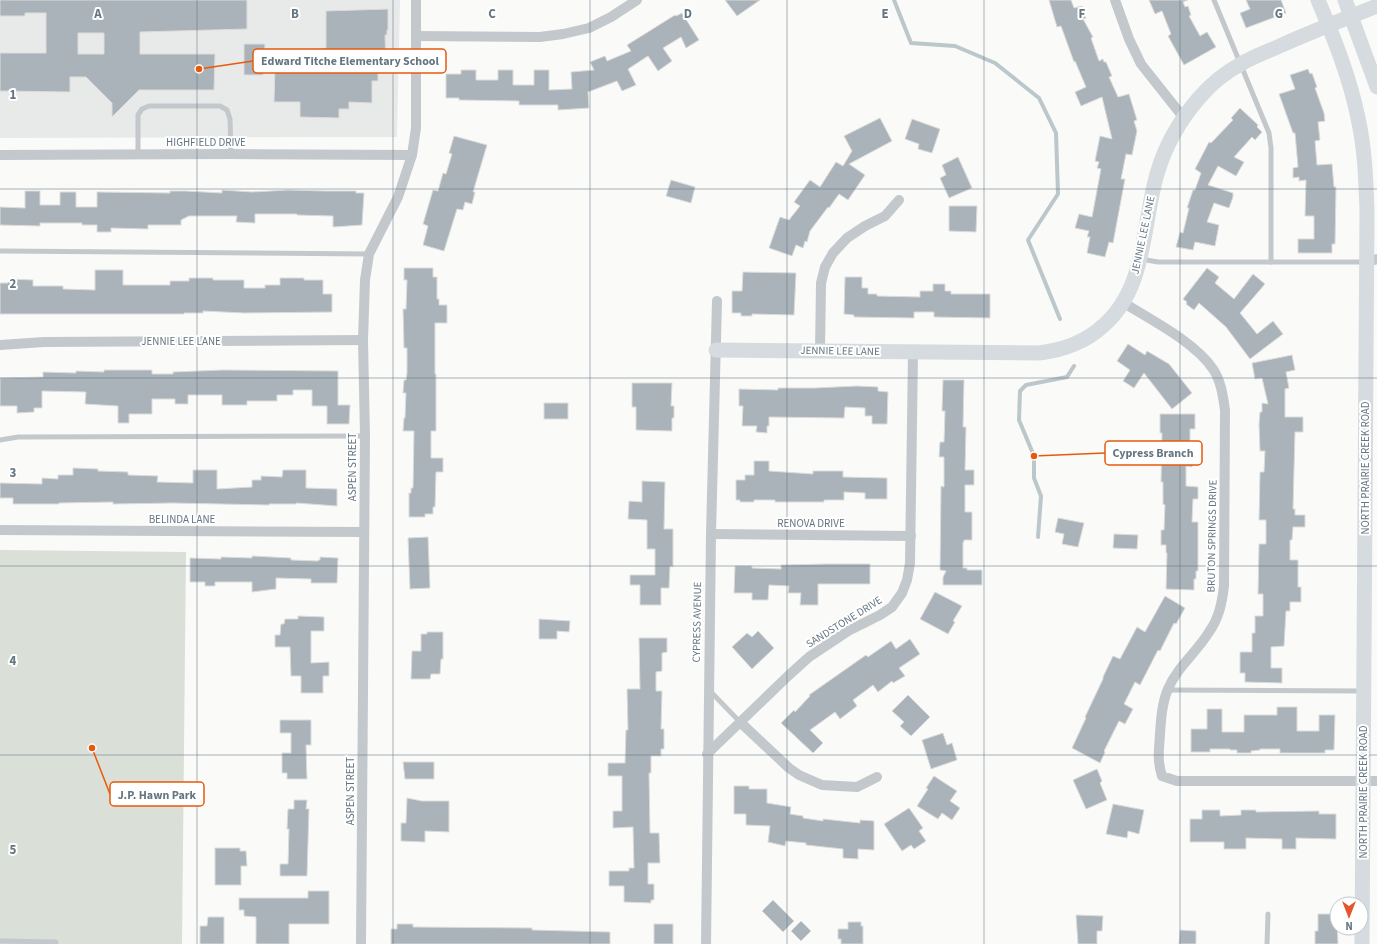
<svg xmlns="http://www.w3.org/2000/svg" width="1377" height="944" font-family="'Source Sans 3',sans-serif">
	<rect width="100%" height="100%" fill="#fafaf8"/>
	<!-- built -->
	<path fill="#e8e9e9" d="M0,0H400L397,137L0,138Z"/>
	<!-- green -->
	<path fill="#dadfd7" d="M0,550L186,552L182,944H0Z"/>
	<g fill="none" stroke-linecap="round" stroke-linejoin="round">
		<!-- stream -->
		<g stroke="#bbc7cb" stroke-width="4">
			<path d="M894,0L911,43L955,46L995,63L1039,98L1056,133L1058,194L1028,240L1060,319"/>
			<path d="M1038,537L1041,496L1034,478V456L1019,420L1020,391L1026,385L1067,377L1074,366"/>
		</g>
	</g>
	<!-- building -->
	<g fill="#aab3b9" stroke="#dcdcda" fill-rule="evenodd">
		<path d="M0,0H247V29L140,32V54H215L214,90H139L112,117V103L86,77H70V92L0,91V53H46V13H25V16H0ZM78,33H104V54H78Z"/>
		<path d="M725,0H760L737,16Z"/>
		<path d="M1049,0H1071L1074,8L1082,6L1086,18L1083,19L1093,37L1091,38L1099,61L1103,59L1104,62H1106L1112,76L1109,77L1118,97L1129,94L1137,120L1134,121L1137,131L1132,155L1126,154L1121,179H1125L1113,243L1109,242L1105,257L1087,253L1090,237H1087L1089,231L1075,228L1079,214L1092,217L1101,169L1097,168L1099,162L1095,161L1100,136L1112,139L1102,97L1081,106L1075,92L1086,87L1075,61L1074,62L1061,26L1057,27Z"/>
		<path d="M1149,0H1188L1183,2L1185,7L1188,6L1191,15L1189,16L1200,36L1207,32L1216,47L1184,65L1168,36L1171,34L1162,11L1155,14Z"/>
		<path d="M1246,0H1281L1286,13L1246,28L1240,13L1250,9Z"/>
		<path d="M388,9V30H387V35H385L386,66H378V81H372V103L349,102V109H339V118L300,117V102H274L275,67L305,66V50L326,48V11Z"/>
		<path d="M682,13L699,40L686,48L681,37L663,48L672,61L658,71L648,56L628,69L636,85L622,91L617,81L588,92L589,108L558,110V105H519V101L459,100V98H446V74H461V70H476V80H498V70H513V85H534V70H549V90L572,89L571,72L594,70L590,62L605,56L607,61L631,51L627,45L675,15L676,16Z"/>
		<path d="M244,44H265L263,75H244Z"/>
		<path d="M1308,69L1310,74L1312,73L1317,87L1315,88L1324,113L1325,121L1318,122L1320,140L1315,141L1317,165L1332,164L1334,187H1336L1335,244H1332V253H1298V239H1314V216H1305L1306,180L1299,181V177L1293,178V168L1298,167L1295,133H1293L1279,94L1295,89L1290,75Z"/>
		<path d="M1240,108L1258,125L1257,127L1262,132L1255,140L1252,137L1234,157L1244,162L1236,176L1218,166L1208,185L1233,193V197L1229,208L1214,203L1207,222L1219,225L1215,246L1195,242L1193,250L1176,247L1180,232L1183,233L1189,208H1187L1193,190H1195L1201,173L1195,169L1209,142L1211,143L1233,120L1231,118Z"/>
		<path d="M880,118L892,141L849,164L865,175L848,200L839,194L829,208L828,207L810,231L807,242L805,241L803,248L796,245L792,256L769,248L780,217L789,220L800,206L794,202L810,180L820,187L836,162L843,166L852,151L844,136Z"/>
		<path d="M912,119L940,129L932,153L918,149L919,144L905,139Z"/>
		<path d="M454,136L487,145L473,192H475L472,204L465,202L463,210L457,209L444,251L423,245L428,226L423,224L433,190L438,191L443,173L446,174L452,154L449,153Z"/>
		<path d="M958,157L972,188L949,198L940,178L946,175L942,165Z"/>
		<path d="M671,180L695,187L691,203L666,196Z"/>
		<path d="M222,190L252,192L288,190L325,191H356V193H364L362,225L333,227V216L297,215V214H255V223L236,222L237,216H189L181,220V225H148V229L111,228V232H97V225H82V223H40V226L0,225V207L25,208V191H40V205H60V192H76V207H97V192L170,193V191H186L222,193Z"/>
		<path d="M949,206H977L976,232L949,231Z"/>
		<path d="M404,268H433V277H437V299H439V305H447V323H435V374H436V431H431V458H443V472H436L435,507H433V514H425V517H409V493H411V488H413L414,431H403L404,418H405L406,393H403L404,380H406L407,373V348H404L403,309H406L407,280H404Z"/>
		<path d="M1207,268L1219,277L1215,283L1234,299L1253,274L1265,284L1240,313L1257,334L1273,321L1283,334L1250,359L1226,327L1199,303L1194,310L1186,304L1187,302L1183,299Z"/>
		<path d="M95,270H123V285H170V281H189V278H213V280H244V288H265V285H280V278H304V280H323V294H332V312L244,313L203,311V313H184V314H0V283H8L9,279L33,280V286H63V289L95,290Z"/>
		<path d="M743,272L796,273L794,315L752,314V316H741V313H732V291H742Z"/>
		<path d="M845,277H862V288H868V294H877V296L920,297V291H933V284H945V291H951V294H990V318L934,317V312H914V318L854,317V315L844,314Z"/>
		<path d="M1128,344L1145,355L1147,351L1169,364L1192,393L1172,409L1144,373L1134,388L1123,381L1130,370L1117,361Z"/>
		<path d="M1292,355L1295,370L1286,372L1289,388L1285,389V417H1303V432H1295L1293,509H1295V515H1305V527H1293L1292,540H1290V560H1298V587H1301V602H1290V611H1286L1284,646L1271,647V668H1282V683L1245,682V673H1240V652H1252V633H1255V616H1263V594H1258L1259,544H1266V520H1259L1260,472H1264L1265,451H1260L1259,424L1260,412H1262V403L1268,404L1262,378L1255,379L1252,363Z"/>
		<path d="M104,370H152V374H173V372L223,370L338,371V405H350L349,424H327V406H312V390H293V395H277V401H247V405H222V395H188V404H175V399H152V414H129V423H118V406L85,404L86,392L42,391V408H34V412L17,413V406H0V378L43,377V372L76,373V371L104,372Z"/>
		<path d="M943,380H964L963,427H966L965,470H974V485H965V512H972V540H964V542H963V568H967V570H982V585H943V577L946,571L940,570L941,486L944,487V457H939L940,442H944L945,411H942Z"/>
		<path d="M632,383H672L671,406H674V418H672V431L636,430V407H632Z"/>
		<path d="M857,386L878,387V391L888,392L887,424H872V416H865V408L845,407L844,418L769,417V426H767V433L756,432L757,426H742L743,406H739V389L778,390V388H815Z"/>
		<rect x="544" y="403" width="24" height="16"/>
		<path d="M1160,414H1195V429H1190V451H1193L1192,467L1186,466V486L1198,487V499H1193L1192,522H1198V571H1196V579H1194V590L1166,589L1167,553H1166V545H1161V530H1164L1165,505L1163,504V482H1161L1162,433H1160Z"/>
		<path d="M754,461H769V471L813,474V471H843V477L887,478V499H865V493L844,492V500H824V502H775V500H754V502H740V500H736V480H745V475H754Z"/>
		<path d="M73,468L98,469V471L128,472V475L158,476L157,482L193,483V470H217V489L252,487V480H261V476L282,477L283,470H306V488L337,489V506L296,503V504H269V505L173,503L113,504V502L59,503V504H13V498H0V483L42,484V478L58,479V475H73Z"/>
		<path d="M642,481L665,482L664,529H673V567L670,566L669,588H661V605H640V585H630V575H655V549H647V520L628,519L629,501L642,502Z"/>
		<path d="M1058,518L1084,523L1078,547L1062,544L1064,534L1055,532Z"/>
		<path d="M1114,534L1138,535L1137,549L1113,548Z"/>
		<path d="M428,537L430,588L410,589L408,538Z"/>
		<path d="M252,556L291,558V560L318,561V560H320V557L338,558L337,583H311V579L276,578V589L252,592V582H215V586H205V582H190V558L221,559V557L252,558Z"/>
		<path d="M826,564H870V584H818V605H800L801,593H788L789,586L769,585L768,600H752V593H734L735,566H752V568L781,569V565Z"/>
		<path d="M935,592L962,606L953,621L955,622L948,634L920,619Z"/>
		<path d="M1165,596L1185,608L1176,624L1174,623L1160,651L1158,650L1140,685L1135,682L1124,704L1133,709L1125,724L1119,721L1104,751L1105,752L1100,763L1072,748L1086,718L1085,717L1103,679V677L1113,656L1120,659L1137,627L1145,632Z"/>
		<path d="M298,616L324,617V631H311V663L329,662V676H323V693H301V676H291L290,647H275V635H280L281,624H284L285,619H298Z"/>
		<path d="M539,619L570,621L569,632L557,631V639H539Z"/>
		<path d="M758,631L774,648L752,669L732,647L747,633L752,637Z"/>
		<path d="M427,632H443V659H441L440,674H431L430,679H411L412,651H421V634H427Z"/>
		<path d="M639,638H667V652L662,653V671L656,672V691H662L661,729H664V749H661V756H651V773H649L650,833H659L660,863H648V884H654V900H651V903L624,902V886H609V871H629V868H634L633,827L613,828V811H622V776H608V763H625L626,730H628L627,689H640Z"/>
		<path d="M910,639L920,654L899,668L905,676L893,683L892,681L878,692L873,685L853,700L857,706L840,719L835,712L810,730L823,743L813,753L781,723L794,710L795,712L810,696L809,695L866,655L868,657L891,641L896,649Z"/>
		<path d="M908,695L930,717L911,736L900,726L904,722L892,711Z"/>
		<path d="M1277,707H1297V731H1319V715H1335L1334,750H1325V753H1280V749H1260V750L1251,751V753H1237V750H1230V749H1210V752H1191V729H1207V709H1222V732H1244V715H1277Z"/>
		<path d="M280,720H311V745H306L307,779H287V773H282V753H291V733H280Z"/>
		<path d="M943,733L947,745L952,743L957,760L931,769L922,740Z"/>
		<path d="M403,762H434V779H405Z"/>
		<path d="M1097,769L1102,781L1100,783L1107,800L1086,809L1073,780Z"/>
		<path d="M934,776L957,791L950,801L960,808L952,820L942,813L938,819L917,806L928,789L926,788Z"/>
		<path d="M734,786H749V789H767V803L791,807L790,814L803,816V818L823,821V819L860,823V820L874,821V850L858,849V859L843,858V849L806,845V843L786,841L785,846L768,842L770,826L746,825V814H734Z"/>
		<path d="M407,798L422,801H449V832L425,831V842L401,841V823H406Z"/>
		<path d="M294,800H307L306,809H309L307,876H280V864H288L289,829H287L288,809H294Z"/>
		<path d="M1113,804L1144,810L1139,834L1128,831L1127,838L1106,834Z"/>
		<path d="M909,808L923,828L919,831L926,841L914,849L911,845L902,851L884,824Z"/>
		<path d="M1202,810H1220V816L1241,815V810H1256V812L1319,811V814H1336V839L1296,838V849H1282V839L1246,838V849H1224V842H1190V819H1202Z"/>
		<path d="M215,848H240V851H246L247,866H241V885H215Z"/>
		<path d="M308,891H329V924H289V944H256V917L244,916V910H239V898H308Z"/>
		<path d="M773,900L794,921L783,932L762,911Z"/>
		<path d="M1318,914H1337L1338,944H1315V931H1318Z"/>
		<path d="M1076,915L1103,916L1102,931H1097V944H1078Z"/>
		<path d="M208,917H224V944H200V926H207Z"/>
		<path d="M801,921L811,931L801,941L791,931Z"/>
		<path d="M848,922H861V926H863V944H841V939H838V929H848Z"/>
		<path d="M397,924H413V927L532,928V930L610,932V944H391V929H397Z"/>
		<rect x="654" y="924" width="19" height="20"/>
		<path d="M1180,930L1196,931V944H1179Z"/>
	</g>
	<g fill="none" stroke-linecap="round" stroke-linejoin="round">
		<!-- lane -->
		<g stroke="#c3c8cc" stroke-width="5">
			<path d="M1214,0L1269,133L1271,148V262"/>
			<path d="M138,154V115L142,109L149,106H220L227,110L230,119L231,154"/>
			<path d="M0,251L369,254"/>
			<path d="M1141,259L1158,262H1365"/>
			<path d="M0,440L18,437L365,436"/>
			<path d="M1168,690L1363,691"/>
			<path d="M710,691L740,722"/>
			<path d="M0,941L56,942V944"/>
			<path d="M1267,944L1268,914"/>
		</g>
		<!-- street -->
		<g stroke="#c3c8cc" stroke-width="10">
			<path d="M1115,0L1129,39L1141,64L1183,117"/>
			<path d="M416,36L540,37L563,34L589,28L611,17L637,0"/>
			<path d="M0,155L231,154L412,155"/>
			<path d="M1367,262L1377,259"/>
			<path d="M1124,303C1151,320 1195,342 1213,369C1221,381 1223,396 1225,410L1224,586C1222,603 1219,618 1209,632C1197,652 1177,667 1168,689C1162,703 1161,719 1160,734C1159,751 1157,760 1162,776L1177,781H1377"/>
			<path d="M0,345L44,342L363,340"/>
			<path d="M820,351L821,283L825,267L833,253L847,238L865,226L885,216L899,200"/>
			<path d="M0,530L364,532"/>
			<path d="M711,534L911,536"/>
			<path d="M740,722L789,768L799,775L822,785L857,787L877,777"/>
			<path d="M707,754L788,676L809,657L848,631L880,615L892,607L902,593L907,580L910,563L913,352"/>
			<path d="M361,944L365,436L363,340L365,280L369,254L398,197L412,155L416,128V0"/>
			<path d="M706,944L711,534L717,301"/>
		</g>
		<!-- secondary -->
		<g stroke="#d6dbdf" stroke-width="15">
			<path d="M1318,0C1334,38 1350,78 1358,118C1365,149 1366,181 1367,212L1362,944"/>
			<path d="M1345,0L1377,87"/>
			<path d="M716,350L1039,353C1064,350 1086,342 1104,325C1147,287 1142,225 1157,174C1165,146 1180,120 1199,98C1210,85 1226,72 1241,64C1254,56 1269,51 1282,45C1313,31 1345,19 1377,6"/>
		</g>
	</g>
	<!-- grid -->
	<path fill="none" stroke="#657683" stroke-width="1" stroke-opacity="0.55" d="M197,0V944M393,0V944M590,0V944M787,0V944M984,0V944M1180,0V944M0,189H1377M0,378H1377M0,566H1377M0,755H1377"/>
	<g text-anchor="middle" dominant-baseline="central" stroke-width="4" stroke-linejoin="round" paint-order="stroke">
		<!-- street labels -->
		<g font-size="11" fill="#657683" stroke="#fff">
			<text x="206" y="142">HIGHFIELD DRIVE</text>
			<text transform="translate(1143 235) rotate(-78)">JENNIE LEE LANE</text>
			<text x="181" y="341">JENNIE LEE LANE</text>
			<text transform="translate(840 351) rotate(1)">JENNIE LEE LANE</text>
			<text transform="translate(352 467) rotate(-90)">ASPEN STREET</text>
			<text transform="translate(1365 468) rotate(-90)">NORTH PRAIRIE CREEK ROAD</text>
			<text x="182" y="519">BELINDA LANE</text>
			<text x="811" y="523">RENOVA DRIVE</text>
			<text transform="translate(1212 536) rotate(-89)">BRUTON SPRINGS DRIVE</text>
			<text transform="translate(697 622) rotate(-89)">CYPRESS AVENUE</text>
			<text transform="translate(844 622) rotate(-32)">SANDSTONE DRIVE</text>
			<text transform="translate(350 791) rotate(-90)">ASPEN STREET</text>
			<text transform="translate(1363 792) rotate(-90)">NORTH PRAIRIE CREEK ROAD</text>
		</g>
	</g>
	<g font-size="13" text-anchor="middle" font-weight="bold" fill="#657683" stroke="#fff" stroke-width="4" stroke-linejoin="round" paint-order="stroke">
		<text x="98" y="18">A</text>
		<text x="295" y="18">B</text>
		<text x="492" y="18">C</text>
		<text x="688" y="18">D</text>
		<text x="885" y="18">E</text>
		<text x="1082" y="18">F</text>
		<text x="1279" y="18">G</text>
		<text x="13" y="99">1</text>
		<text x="13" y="288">2</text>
		<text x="13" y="477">3</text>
		<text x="13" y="665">4</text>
		<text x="13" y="854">5</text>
	</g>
	<!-- callouts -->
	<path fill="none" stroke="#e8590c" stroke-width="1.5" d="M199 69L253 61M1034 456L1105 453M92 748L110 794"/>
	<g fill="#e8590c" stroke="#fff" stroke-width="1.5">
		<circle cx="199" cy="69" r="4"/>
		<circle cx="1034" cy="456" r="4"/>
		<circle cx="92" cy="748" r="4"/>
	</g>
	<g fill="#fff" stroke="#e8590c" stroke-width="1.5">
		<rect x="253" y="49" width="193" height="24" rx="4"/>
		<rect x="1105" y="441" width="97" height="24" rx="4"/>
		<rect x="110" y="782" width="94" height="24" rx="4"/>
	</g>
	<g font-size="12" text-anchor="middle" font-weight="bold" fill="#657683">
		<text x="350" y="65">Edward Titche Elementary School</text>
		<text x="1153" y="457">Cypress Branch</text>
		<text x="157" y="799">J.P. Hawn Park</text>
	</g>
	<!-- north arrow -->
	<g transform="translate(1349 916) rotate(180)"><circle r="19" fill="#ffffff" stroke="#c1c8cd"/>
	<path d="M0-3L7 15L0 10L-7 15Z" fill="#e4572e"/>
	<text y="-6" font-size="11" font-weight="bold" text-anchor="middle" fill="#657683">N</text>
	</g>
</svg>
